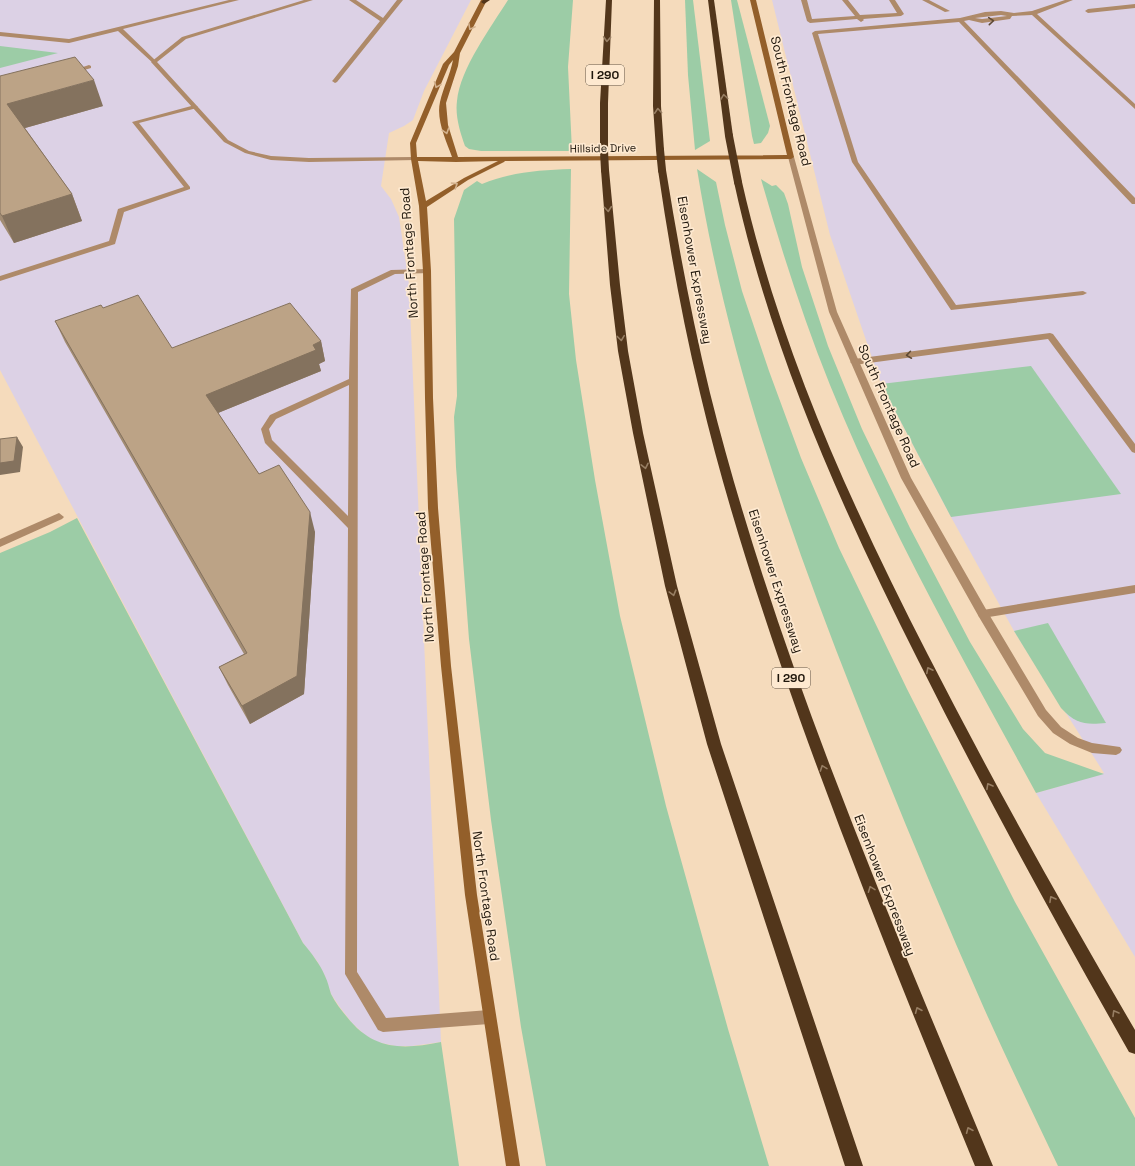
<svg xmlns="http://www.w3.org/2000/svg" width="1135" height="1166" font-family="'Space Grotesk',sans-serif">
	<rect width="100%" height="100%" fill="#f5dbbc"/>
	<!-- commercial -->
	<g fill="#dcd1e5">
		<path d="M0,0H471L424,91L413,120L404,126L389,133L381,186L391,199L399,217L409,284L441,1042L412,1046H395L377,1042L365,1035L352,1023L339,1006L331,994L325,976L317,961L303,943L0,370Z"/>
		<path d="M772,0H1135V957L1036,793L1104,773L1014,631L951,517L881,384L830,235Z"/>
	</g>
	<!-- green -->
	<g fill="#9ccca6">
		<path d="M508,0H573L568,67L572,151H481L469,149L465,146C460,132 455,116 457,101C460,69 491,27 508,0Z"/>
		<path d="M685,0H693L710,141L695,150L688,75Z"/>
		<path d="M731,0H737L770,126L768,133L761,143L754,144L752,136Z"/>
		<path d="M0,46L58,53L0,68Z"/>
		<path d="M571,169L569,294L576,360L595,480L620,616L666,806L728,1029L769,1166H546L521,1027L491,820L469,639L456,467L454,417L457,396L454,219L464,190L477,181L482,184C511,172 540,170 571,169Z"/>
		<path d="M697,169L716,182L725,225L742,291L769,371L801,458L839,548L907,689L1015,902L1135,1118V1166H1058C1033,1113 1007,1060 983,1006C938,904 895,800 854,696C787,526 726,350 697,169Z"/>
		<path d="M761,179L772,186L776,185L784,193L788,204L802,267L828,346L862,429L910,528L970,642L1023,729L1045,753L1104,774L1036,793C963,659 887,526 830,385C803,318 781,249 761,179Z"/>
		<path d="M1031,366L1121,494L951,517L881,384Z"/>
		<path d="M77,518L303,943C312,954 320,964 325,976C328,982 329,988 331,994C335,1002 341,1010 347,1017C373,1050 402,1050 441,1042L459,1166H0V553L50,532Z"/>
		<path d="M1048,623L1106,723C1085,725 1076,724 1061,708L1014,631Z"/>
	</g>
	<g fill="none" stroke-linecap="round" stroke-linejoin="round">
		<!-- lane -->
		<g fill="#ae8a69" fill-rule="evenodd">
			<path d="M229,0H239L123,29L156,61L157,62L154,64L118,31L69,43L0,36V32L69,39Z"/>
			<path d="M349,0H356L383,18L397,0H403L337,82L335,83L332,81L333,80L380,21Z"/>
			<path d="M801,0H807L812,19L855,16L842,0H848L860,15L897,13L889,0H895L904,14L901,16L863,19L864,20L861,22L857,19L810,23L807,21Z"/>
			<path d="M922,0H929L950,11L945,12Z"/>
			<path d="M1065,0H1073L1037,14L1135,104V109L1032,15L1012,16L1010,19L982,23L969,20L964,21L1135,198V204H1132L959,22L818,34L858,162L956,305L1083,291L1087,293L1083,295L951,310L852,162L812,33L815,31L960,18L985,12L1001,11L1014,13L1032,11ZM1001,15L1007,16L982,19L975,18Z"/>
			<path d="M1135,4V8L1088,13L1085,11L1088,9Z"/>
			<path d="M89,65L91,66V68L71,74L68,72Z"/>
			<path d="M195,105L198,107L197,108L139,123L190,187V189L124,212L115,244L0,281V276L109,241L118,209L184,187L132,122Z"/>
			<path d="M427,269L431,271L430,273L395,274L358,292L357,972L386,1018L489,1010L494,1012L496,1017L494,1022L489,1024L383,1032L378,1030L345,974L348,528L265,443L261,429L270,415L349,379L351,289L391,270ZM349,385L348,516L272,440L269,429L276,419Z"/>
			<path d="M1050,333L1053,334L1135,444V453L1132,452L1048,339L854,365L850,362L854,359Z"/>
			<path d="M1135,585V593L983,618L979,617L978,614L979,611L983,610Z"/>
		</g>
		<!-- street -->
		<g fill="#ae8a69" fill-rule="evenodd">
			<path d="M304,0H313L186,39L157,62L228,140L249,151L271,156L309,158L414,157L417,159L416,160L309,162L271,160L245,153L224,142L151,62L182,37Z"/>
			<path d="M791,155L794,157L837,312L911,478L987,611L1046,710L1061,727L1078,738L1092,743L1120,747L1122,750L1120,753L1116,755L1092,753L1070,744L1053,733L1038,716L979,617L901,478L829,312L788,157Z"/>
			<path d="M59,513L64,517L62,519L0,547V539Z"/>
		</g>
		<!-- secondary -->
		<path fill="#935f2a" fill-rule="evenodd" d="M481,0H487L460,53L458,66L446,103L448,125L458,157L787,155L750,0H756L794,157L791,159L505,161L504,162L468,180L427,207L431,271L433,398L438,508L451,666L477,895L520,1166H506L465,895L441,666L428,508L425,398L423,271L419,206L411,159L410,143L443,64L454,52ZM453,60C450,75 443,88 440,102C436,120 446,140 452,157H417L416,143L449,65ZM418,161L456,162L498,161L464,178L426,201Z"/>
		<!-- highway -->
		<g fill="#52361b" fill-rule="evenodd">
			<path d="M483,0H490L484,4L481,2Z"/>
			<path d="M606,0H612L608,103V151L604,153L600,151V103Z"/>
			<path d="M654,0H660L661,106L664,150L660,152L656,150L653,106Z"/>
			<path d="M708,0H714L733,136L729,138L725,136Z"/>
			<path d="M602,168H605L609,170L620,285L628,351L643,433L677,586L721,744L863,1166H845L707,744L665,586L633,433L618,351L610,285L601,170Z"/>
			<path d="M659,168H662L666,170C678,245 692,319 710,393C777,660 888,913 993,1166H975C914,1018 854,870 800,720C762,612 726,503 700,393C682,319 669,245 658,170Z"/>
			<path d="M735,180H741L742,182C780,349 850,503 928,655C993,782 1063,907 1135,1030V1054L1129,1052C1056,923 985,794 919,662C841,507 771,352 734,182Z"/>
		</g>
		<!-- highway-bridge -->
		<g stroke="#52361b" stroke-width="8">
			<path d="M729,136L738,182"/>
			<path d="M660,150L662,170"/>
			<path d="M604,151L605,170"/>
		</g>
	</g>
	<!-- wall -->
	<g fill="#a28c73">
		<path d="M0,76L103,106L25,128L72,194L82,221L14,243L0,220Z"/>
		<path d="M103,308L172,348L321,341L325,361L319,364L321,371L218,413L259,474L315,532L304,694L250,724L228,685L219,667L244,654L65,342L55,321Z"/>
	</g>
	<!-- shaded-wall -->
	<g fill="#84725e">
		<path d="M94,80L103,106L18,130L7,104Z"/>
		<path d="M72,194L82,221L14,243L2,216Z"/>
		<path d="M321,341L325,361L319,364L321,371L213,415L206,395Z"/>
		<path d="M17,437L23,447L20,472L0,475V463Z"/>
		<path d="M310,512L315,532L304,694L250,724L242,706Z"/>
	</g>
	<!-- building -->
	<g fill="#bca386" stroke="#84725e">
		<path d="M75,57L94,80L7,104L72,194L2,216L0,213V76Z"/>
		<path d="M138,295L172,348L290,303L321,341L313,345L316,350L206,395L259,474L279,465L310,512L297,676L242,706L219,667L247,653L55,321L101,305L103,308Z"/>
		<path d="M17,437L14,461L0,463V439Z"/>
	</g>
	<!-- one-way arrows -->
	<defs><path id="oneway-chevron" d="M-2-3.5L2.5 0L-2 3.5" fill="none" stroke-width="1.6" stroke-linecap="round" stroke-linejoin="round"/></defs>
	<g stroke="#5f4a35">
		<use href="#oneway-chevron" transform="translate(991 21) rotate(-5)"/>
		<use href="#oneway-chevron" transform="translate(909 355) rotate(172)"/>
	</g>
	<g stroke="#d3b28e">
		<use href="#oneway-chevron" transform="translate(471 27) rotate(118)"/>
		<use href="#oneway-chevron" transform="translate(437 85) rotate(112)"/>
		<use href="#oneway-chevron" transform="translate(446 131) rotate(73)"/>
		<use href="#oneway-chevron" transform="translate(455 185) rotate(-33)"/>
	</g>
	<g stroke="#977e63">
		<use href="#oneway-chevron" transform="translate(607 39) rotate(93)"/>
		<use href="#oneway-chevron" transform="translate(724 97) rotate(-98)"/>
		<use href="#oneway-chevron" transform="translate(658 111) rotate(-94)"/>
		<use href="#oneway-chevron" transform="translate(608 209) rotate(85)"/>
		<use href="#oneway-chevron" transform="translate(621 338) rotate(83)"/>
		<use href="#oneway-chevron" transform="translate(645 466) rotate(78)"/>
		<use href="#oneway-chevron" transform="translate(673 593) rotate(75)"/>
		<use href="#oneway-chevron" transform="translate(929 670) rotate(-117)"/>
		<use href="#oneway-chevron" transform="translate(823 768) rotate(-110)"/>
		<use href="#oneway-chevron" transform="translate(989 786) rotate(-119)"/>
		<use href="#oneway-chevron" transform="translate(871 889) rotate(-111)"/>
		<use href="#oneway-chevron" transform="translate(1052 899) rotate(-119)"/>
		<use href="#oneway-chevron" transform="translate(918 1010) rotate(-113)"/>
		<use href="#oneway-chevron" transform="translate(1115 1013) rotate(-120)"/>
		<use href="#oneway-chevron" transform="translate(969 1130) rotate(-113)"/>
	</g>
	<g text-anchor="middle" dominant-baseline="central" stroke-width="3.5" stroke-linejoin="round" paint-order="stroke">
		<!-- far-street labels -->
		<g font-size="11" fill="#1f160b" stroke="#fee9d0">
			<text transform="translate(603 148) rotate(-1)">Hillside Drive</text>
		</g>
		<!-- shield labels -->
		<g fill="#fee9d0" stroke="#625546" stroke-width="1">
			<rect x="586" y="65" width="38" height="20" rx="3"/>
			<rect x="772" y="668" width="38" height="20" rx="3"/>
		</g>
		<g font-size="12" font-weight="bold" fill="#1f160b">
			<text x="605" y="75">I 290</text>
			<text x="791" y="678">I 290</text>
		</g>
		<!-- street labels -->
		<g font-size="13" fill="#1f160b" stroke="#fee9d0">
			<text transform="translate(791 101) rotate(76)">South Frontage Road</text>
			<text transform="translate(409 253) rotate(-94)">North Frontage Road</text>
			<text transform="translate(695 270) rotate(80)">Eisenhower Expressway</text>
			<text transform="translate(889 406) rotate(66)">South Frontage Road</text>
			<text transform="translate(425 577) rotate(-94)">North Frontage Road</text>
			<text transform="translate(776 581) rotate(72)">Eisenhower Expressway</text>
			<text transform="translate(885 885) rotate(69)">Eisenhower Expressway</text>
			<text transform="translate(486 896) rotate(82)">North Frontage Road</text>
		</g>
	</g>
</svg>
